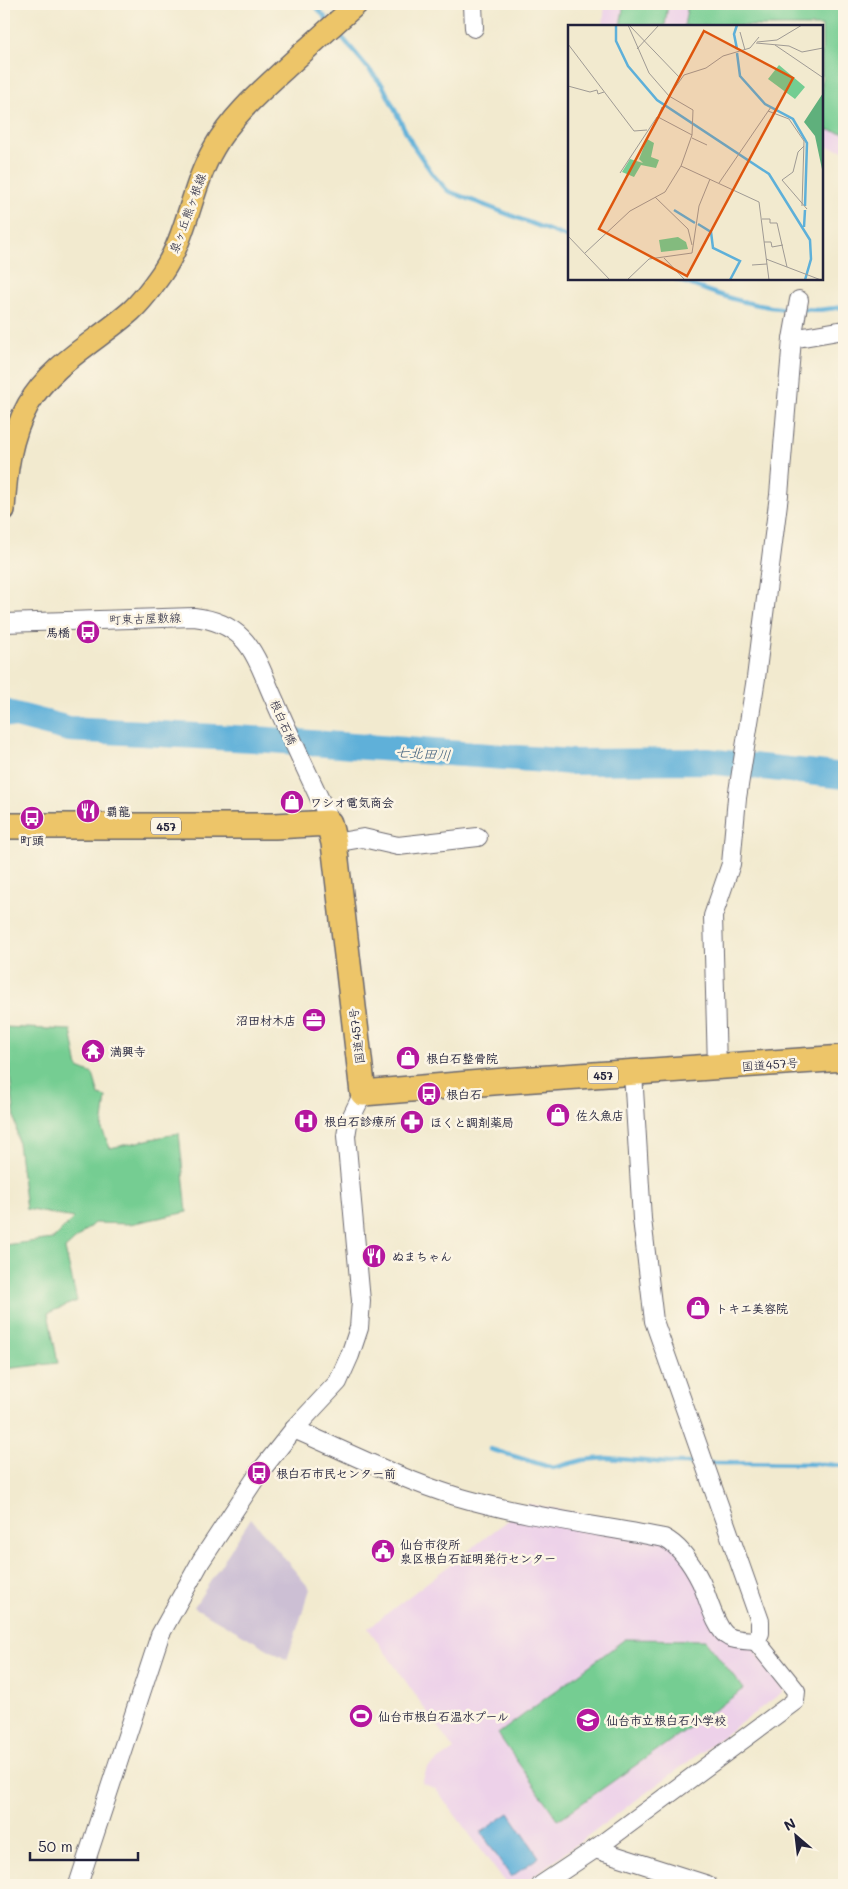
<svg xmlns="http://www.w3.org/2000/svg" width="848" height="1889" font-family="Mali,'Klee One',sans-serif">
	<rect width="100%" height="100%" fill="#fcf5e5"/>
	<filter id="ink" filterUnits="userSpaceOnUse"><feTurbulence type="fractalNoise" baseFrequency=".02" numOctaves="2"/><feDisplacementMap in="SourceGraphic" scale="10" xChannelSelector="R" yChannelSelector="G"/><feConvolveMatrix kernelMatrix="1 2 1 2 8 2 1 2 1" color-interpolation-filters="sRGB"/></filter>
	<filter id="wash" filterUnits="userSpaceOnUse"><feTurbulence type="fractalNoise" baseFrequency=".0096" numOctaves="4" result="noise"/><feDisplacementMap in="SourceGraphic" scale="20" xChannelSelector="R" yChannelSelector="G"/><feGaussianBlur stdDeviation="1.12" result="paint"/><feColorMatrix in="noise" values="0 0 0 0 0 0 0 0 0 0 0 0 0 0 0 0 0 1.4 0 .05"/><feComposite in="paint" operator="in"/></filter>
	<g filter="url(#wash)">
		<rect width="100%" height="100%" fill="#f2eacf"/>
		<!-- built -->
		<g fill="#edd1e9">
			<path d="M605,4H844V150L822,146V26H603Z"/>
			<path d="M529,1504L667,1530L784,1691L521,1885H507L436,1789L422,1783L427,1768L454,1750L368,1628Z"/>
		</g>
		<!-- industrial -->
		<path fill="#ccbfd4" d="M251,1518L310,1589L287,1660L194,1607Z"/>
		<!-- green -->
		<g fill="#74cd92" stroke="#4b7866">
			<path d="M624,4H668L665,26H620Z"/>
			<path d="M688,4H844V133L822,129V26H684Z"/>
			<path d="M4,1027L71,1030L78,1068L93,1074L99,1095L106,1097L102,1129L110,1148L179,1133L187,1212L130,1224L94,1223L65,1249L77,1301L48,1313L58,1363L4,1369V1245L53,1239L74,1218L26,1209Z"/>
			<path d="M625,1639L705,1640L744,1689L558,1820L498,1734Z"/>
		</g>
		<!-- water -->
		<path fill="#5eb0d9" stroke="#40698a" d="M509,1813L539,1857L511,1877L481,1832Z"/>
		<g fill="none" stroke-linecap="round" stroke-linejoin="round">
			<!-- stream -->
			<g stroke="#5eb0d9" stroke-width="4.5">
				<path d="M314,4L329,22"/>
				<path d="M336,30L383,86L412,144L434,176L448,191L569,238"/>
				<path d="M676,279C714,294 751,307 792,309"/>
				<path d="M802,309L819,310L844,307"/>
				<path d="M490,1449L553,1468L583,1460L607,1458L668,1463H699"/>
				<path d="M709,1463L824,1464L844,1466"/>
			</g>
			<!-- river -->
			<path stroke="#5eb0d9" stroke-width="26" d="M4,712L69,729L270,740L572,762L707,761L844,776"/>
		</g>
	</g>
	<g filter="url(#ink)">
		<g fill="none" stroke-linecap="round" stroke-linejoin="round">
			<!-- minor casing -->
			<g stroke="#6b686f" stroke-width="20">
				<g id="minor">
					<path d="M473,4L474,28"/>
					<path d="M792,339L844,330"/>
					<path d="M4,623L194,617C212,619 229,625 242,638C257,653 265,680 274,699C290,736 307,772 324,808L329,823"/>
					<path d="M334,843L363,838L398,846L478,837"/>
					<path d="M717,1068L713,916L731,864L737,798L756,678L779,495L792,339L799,300"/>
					<path d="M294,1429C347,1452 400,1479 455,1496C523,1516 594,1525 664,1538C680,1546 693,1566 701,1582C707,1595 716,1631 729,1637C737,1641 748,1640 756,1641"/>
					<path d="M595,1849L708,1885"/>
					<path d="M78,1885L160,1635L201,1561L259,1473L294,1429L338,1382L350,1355L359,1328L361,1301L346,1136L348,1124L363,1093"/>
					<path d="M541,1885L595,1849L795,1701L796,1691L756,1641L760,1633V1621L654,1321L642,1219L633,1073"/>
				</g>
			</g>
			<!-- major casing -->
			<g stroke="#6b686f" stroke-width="24">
				<path id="major" d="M4,510C6,474 10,437 28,405C51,364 97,341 131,311C143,300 153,286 162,273C188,235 191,187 214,148C232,116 260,92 287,67C310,46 333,25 357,4"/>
			</g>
			<!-- highway casing -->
			<g stroke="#6b686f" stroke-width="28">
				<path id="highway" d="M4,826H275L329,823L334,843L363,1093L505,1081L844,1058"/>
			</g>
			<!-- minor -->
			<use href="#minor" stroke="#fff" stroke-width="18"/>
			<!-- major -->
			<use href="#major" stroke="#edc569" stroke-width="21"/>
			<!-- highway -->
			<use href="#highway" stroke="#edc569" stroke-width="25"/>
		</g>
	</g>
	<!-- icons -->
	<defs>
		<g id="bus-disc" transform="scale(1.25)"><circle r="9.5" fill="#b5179e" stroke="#fcf5e5"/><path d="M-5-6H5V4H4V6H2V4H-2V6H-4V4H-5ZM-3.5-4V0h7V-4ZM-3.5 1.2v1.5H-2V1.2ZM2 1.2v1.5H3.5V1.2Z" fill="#fff"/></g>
		<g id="shop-disc" transform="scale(1.25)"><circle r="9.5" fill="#b5179e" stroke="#fcf5e5"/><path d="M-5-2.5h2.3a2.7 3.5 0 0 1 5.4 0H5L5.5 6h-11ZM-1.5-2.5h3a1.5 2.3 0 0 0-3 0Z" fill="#fff"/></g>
		<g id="restaurant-disc" transform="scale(1.25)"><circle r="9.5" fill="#b5179e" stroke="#fcf5e5"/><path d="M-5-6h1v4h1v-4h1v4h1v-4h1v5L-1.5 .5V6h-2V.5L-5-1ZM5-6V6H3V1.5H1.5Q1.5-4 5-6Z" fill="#fff"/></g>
		<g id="office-disc" transform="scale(1.25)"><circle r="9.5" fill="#b5179e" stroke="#fcf5e5"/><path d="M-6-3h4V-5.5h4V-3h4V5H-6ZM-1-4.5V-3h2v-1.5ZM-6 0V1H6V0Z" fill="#fff"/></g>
		<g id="temple-disc" transform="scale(1.25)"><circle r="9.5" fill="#b5179e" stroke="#fcf5e5"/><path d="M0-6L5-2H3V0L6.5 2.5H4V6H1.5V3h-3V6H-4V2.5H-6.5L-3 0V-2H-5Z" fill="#fff"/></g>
		<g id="hospital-disc" transform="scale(1.25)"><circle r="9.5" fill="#b5179e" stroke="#fcf5e5"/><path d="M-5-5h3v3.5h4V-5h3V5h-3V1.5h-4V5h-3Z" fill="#fff"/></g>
		<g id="pharmacy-disc" transform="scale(1.25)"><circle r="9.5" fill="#b5179e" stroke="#fcf5e5"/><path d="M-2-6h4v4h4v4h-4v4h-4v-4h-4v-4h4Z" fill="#fff"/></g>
		<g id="civic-disc" transform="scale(1.25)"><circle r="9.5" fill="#b5179e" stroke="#fcf5e5"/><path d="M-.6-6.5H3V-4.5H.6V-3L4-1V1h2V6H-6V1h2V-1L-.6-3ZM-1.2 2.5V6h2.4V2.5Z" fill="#fff"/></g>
		<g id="stadium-disc" transform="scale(1.25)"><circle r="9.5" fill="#b5179e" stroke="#fcf5e5"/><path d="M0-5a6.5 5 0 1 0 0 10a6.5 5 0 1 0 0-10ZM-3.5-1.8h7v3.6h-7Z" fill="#fff"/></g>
		<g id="school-disc" transform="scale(1.25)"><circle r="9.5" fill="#b5179e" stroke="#fcf5e5"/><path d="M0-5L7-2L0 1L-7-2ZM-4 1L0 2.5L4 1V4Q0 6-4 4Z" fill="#fff"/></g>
	</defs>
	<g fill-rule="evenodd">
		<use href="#bus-disc" x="88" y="632"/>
		<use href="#shop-disc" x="292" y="802"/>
		<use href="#restaurant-disc" x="88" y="811"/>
		<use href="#bus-disc" x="32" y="818"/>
		<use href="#office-disc" x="314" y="1020"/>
		<use href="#temple-disc" x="93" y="1051"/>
		<use href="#shop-disc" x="408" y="1058"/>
		<use href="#bus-disc" x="429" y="1094"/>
		<use href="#shop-disc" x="558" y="1115"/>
		<use href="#hospital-disc" x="306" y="1121"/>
		<use href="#pharmacy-disc" x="412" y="1122"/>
		<use href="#restaurant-disc" x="374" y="1256"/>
		<use href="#shop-disc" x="698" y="1308"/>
		<use href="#bus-disc" x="259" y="1473"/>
		<use href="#civic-disc" x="383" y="1551"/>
		<use href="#stadium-disc" x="361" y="1716"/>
		<use href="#school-disc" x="588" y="1720"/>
	</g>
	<g text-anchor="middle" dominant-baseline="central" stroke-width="5" stroke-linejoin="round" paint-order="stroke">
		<!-- shield labels -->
		<g fill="#fcf5e5" stroke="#63616e" stroke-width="1">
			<rect x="151" y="817.5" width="30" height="17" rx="4"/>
			<rect x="588" y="1066.5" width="30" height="17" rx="4"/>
		</g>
		<g font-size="11" font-weight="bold" fill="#22223b">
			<text x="166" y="826">457</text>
			<text x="603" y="1075">457</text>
		</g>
		<!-- street labels -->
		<g font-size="12" fill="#22223b" stroke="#fcf5e5">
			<text transform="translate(187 213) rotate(-70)">泉ヶ丘熊ヶ根線</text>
			<text transform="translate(145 618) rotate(-2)">町東古屋敷線</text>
			<text transform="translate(284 722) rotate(66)">根白石橋</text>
			<text transform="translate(356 1036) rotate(-97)">国道457号</text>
			<text transform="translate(770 1064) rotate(-4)">国道457号</text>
		</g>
		<!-- poi labels -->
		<g font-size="12" font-weight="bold" fill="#22223b" stroke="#fcf5e5" text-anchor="start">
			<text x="70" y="632" text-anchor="end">馬橋</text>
			<text x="310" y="802">ワシオ電気商会</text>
			<text x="106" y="811">覇龍</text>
			<text x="32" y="840" text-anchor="middle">町頭</text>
			<text x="296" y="1020" text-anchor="end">沼田材木店</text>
			<text x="110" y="1051">満興寺</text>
			<text x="426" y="1058">根白石整骨院</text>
			<text x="446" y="1094">根白石</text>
			<text x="576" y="1115">佐久魚店</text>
			<text x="324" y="1121">根白石診療所</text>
			<text x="430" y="1122">ほくと調剤薬局</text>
			<text x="392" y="1256">ぬまちゃん</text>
			<text x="716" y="1308">トキエ美容院</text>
			<text x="276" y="1473">根白石市民センター前</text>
			<text x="400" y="1544">仙台市役所<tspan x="400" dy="14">泉区根白石証明発行センター</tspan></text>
			<text x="378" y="1716">仙台市根白石温水プール</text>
			<text x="606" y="1720">仙台市立根白石小学校</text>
		</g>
		<!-- water labels -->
		<g font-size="14" font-style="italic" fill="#3a5b7a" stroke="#fcf5e5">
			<text transform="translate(423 753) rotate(4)">七北田川</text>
		</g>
	</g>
	<!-- overview -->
	<g transform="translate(568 25)">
		<rect width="255" height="255" fill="#f2eacf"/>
		<path d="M211,40L237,62L227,74L200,54ZM79,114L86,118L83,132L91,135L88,143L73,140L66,152L54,147L62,134L75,138L71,134ZM110,212L118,217L120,224L93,227L91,215Z" fill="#74cd92"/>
		<path d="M255,68V149L247,111L236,97Z" fill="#5fb07c"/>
		<path fill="none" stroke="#5eb0d9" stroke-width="2.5" d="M48,0V16L60,41L89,75L201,149L242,215L243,234L237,255M169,24L166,9L169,0M169,28L172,51L197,79L225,94L239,118L237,181M106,185L127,198M130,199L143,207L145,223L172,236L162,255M236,202L237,185"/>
		<path fill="none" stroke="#9f9a94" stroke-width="1" d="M60,0L81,48L101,71M62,1L112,53M172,7L177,25M189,17L209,15L234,0M188,18L221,21L234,27L255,23M0,19L66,106L79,105M207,20L254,52M69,24L91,0M0,61L22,67L29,65L30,69L36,67M101,71L125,85L124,110M101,71L116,50L138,43L155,31L182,23L191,12M94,82L90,92L124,110L113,141L191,177L201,255M200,86L221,94L236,116L234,181M124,113L139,120M236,121L230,127L225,147L214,155L239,184M52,148L89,92M151,158L203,82M87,172L120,204L124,220M194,194H202V198H209L219,242M0,211L42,255M196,217H203L204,222L215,220M17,228L62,186L97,167L113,141M96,233L117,255M198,234L253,255M184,240L199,239M59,255L81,234L124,228L131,181L142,154"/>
		<path fill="#de560e" fill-opacity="0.15" stroke="#de560e" stroke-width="2.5" d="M136,6L225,53L119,251L31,204Z"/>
		<rect width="255" height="255" fill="none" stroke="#22223b" stroke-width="2.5"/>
	</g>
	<!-- margin -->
	<rect width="848" height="1889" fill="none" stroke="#fcf5e5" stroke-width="20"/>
	<!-- north arrow -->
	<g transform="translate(796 1836) rotate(332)" stroke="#fcf5e5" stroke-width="4" paint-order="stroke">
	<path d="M0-4L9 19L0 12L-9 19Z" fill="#22223b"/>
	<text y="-8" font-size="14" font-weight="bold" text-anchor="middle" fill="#22223b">N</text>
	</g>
	<!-- scale -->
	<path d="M30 1852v8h108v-8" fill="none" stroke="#22223b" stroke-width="2.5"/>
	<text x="38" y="1852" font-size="15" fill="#22223b" stroke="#fcf5e5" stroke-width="4" paint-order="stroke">50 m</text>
</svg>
